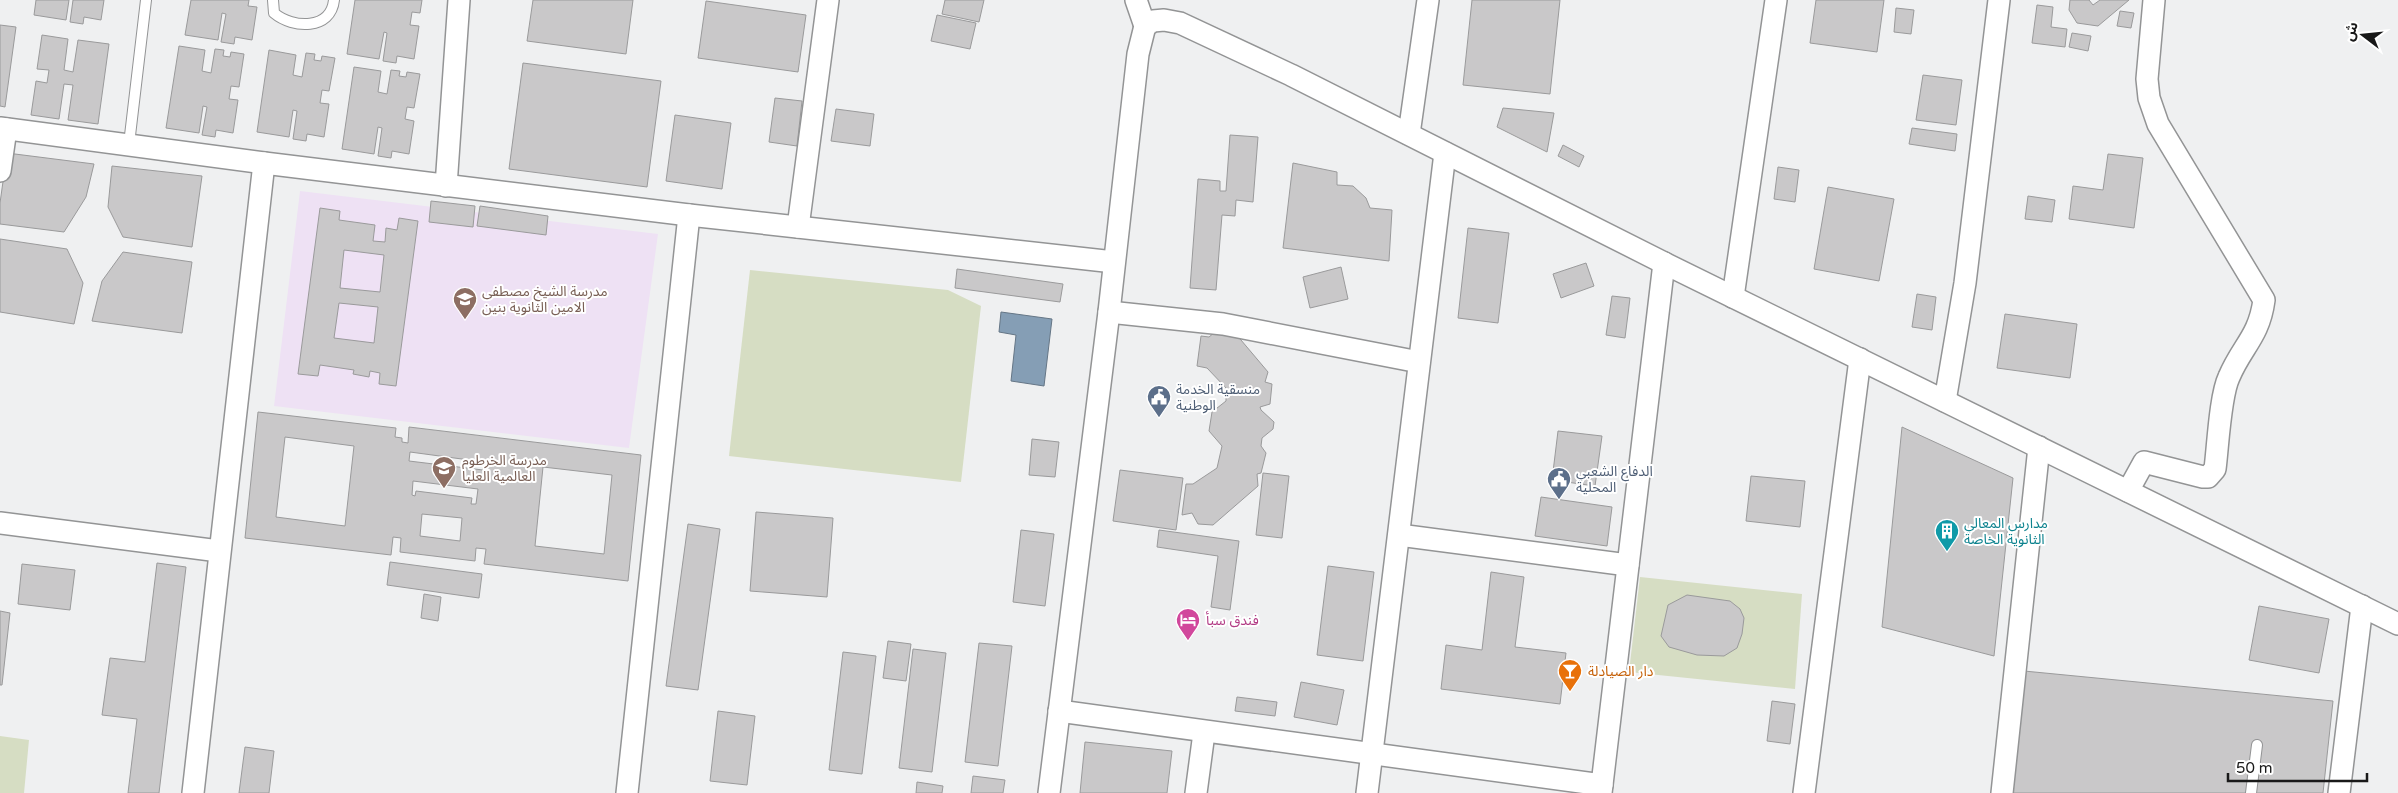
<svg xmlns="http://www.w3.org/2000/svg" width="2398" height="793" font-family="'Varela Round','Noto Sans Arabic',sans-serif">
	<rect width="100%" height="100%" fill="#eff0f1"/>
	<!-- education -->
	<path fill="#eee1f4" d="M300,191L658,234L629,448L274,406Z"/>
	<!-- green -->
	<g fill="#d6ddc3">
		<path d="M750,270L948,290L981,306L961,482L729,456Z"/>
		<path d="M1640,577L1802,594L1795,689L1629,672Z"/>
		<path d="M0,736L29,740L24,793H0Z"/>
	</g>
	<!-- water -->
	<path fill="#859eb5" stroke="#657686" d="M1001,312L1052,319L1044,386L1011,381L1016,335L999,332Z"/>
	<!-- building -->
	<g fill="#c9c8c9" stroke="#9a9a9b" fill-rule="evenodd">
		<path d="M36,0H69L66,20L34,15Z"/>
		<path d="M73,0H104L101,20L84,17L83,24L70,22Z"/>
		<path d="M191,0H249L248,6L257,7L252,40L235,37L234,44L221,42L226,14L222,13L218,40L185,35Z"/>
		<path d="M355,0H422L420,13L412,12L410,25L419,26L414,59L397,56L396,63L383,61L387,33L384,32L379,59L347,54Z"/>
		<path d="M533,0H633L626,54L527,41Z"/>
		<path d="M945,0H984L979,22L942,14Z"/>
		<path d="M1472,0H1560L1550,94L1463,85Z"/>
		<path d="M1816,0H1884L1877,52L1810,43Z"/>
		<path d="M2070,0H2089L2093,5L2100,0H2129L2098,26L2077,23L2069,10Z"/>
		<path d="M706,1L806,15L798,72L698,58Z"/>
		<path d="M2037,5L2053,7L2051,27L2067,29L2065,47L2032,43Z"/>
		<path d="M1896,8L1914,10L1911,34L1894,32Z"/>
		<path d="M2120,11L2134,13L2131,28L2117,26Z"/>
		<path d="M937,15L976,23L970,49L931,41Z"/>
		<path d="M0,25L16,27L5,107L0,106Z"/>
		<path d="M2072,33L2091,36L2088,51L2069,47Z"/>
		<path d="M42,35L68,39L64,70L73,72L78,40L109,44L98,124L68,120L73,85L64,84L59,119L31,115L36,81L47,83L49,70L37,69Z"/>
		<path d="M179,46L205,50L202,71L211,73L215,49L224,50L223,56L230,57L231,52L244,54L239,87L231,86L229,99L238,100L233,133L216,130L215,137L202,135L207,107L203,106L199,133L166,128Z"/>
		<path d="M269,50L296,55L293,75L302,77L306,53L315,54L314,60L321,61L322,56L335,58L329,91L322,90L320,103L329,104L324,137L307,134L306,141L293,139L297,111L293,110L289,137L257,132Z"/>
		<path d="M523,63L661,81L647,187L509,169Z"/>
		<path d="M354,67L381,71L378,92L387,94L391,70L400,71L399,76L406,77L407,72L420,74L414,108L407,107L405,119L414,121L409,154L392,151L391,158L378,156L382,128L378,127L374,154L342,149Z"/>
		<path d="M1923,75L1962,80L1956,125L1916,120Z"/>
		<path d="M775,98L802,101L797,146L769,142Z"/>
		<path d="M1503,108L1554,113L1547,152L1497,127Z"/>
		<path d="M836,109L874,114L870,146L831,141Z"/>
		<path d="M675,115L731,123L722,189L666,181Z"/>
		<path d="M1912,128L1957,134L1955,151L1909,144Z"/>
		<path d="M1230,135L1258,137L1253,202L1236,200L1235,216L1222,215L1216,290L1190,288L1198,179L1220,181V191H1226Z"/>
		<path d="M1563,145L1584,156L1579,167L1558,156Z"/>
		<path d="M7,153L94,164L86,197L64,232L0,224V203Z"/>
		<path d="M2108,154L2143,158L2134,228L2069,219L2073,186L2103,190Z"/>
		<path d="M1293,163L1337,172V185L1353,186L1366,198L1370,208L1392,210L1389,261L1283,248Z"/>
		<path d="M112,166L202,176L192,247L123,237L108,207Z"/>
		<path d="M1778,167L1799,170L1795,202L1774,199Z"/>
		<path d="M1828,187L1894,199L1879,281L1814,269Z"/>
		<path d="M2028,196L2055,200L2052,222L2025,219Z"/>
		<path d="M431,201L475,206L473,227L429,222Z"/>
		<path d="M480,206L548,216L546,235L477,226Z"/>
		<path d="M320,208L340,211L339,220L375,225L373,241L385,242L386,228L397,230L399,218L418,221L396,386L379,384L380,373L370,371L369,377L353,374L354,370L320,365L318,376L298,374ZM344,250L384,255L380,292L340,288ZM339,303L378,307L374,343L334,338Z"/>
		<path d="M1468,228L1509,233L1498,323L1458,318Z"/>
		<path d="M0,239L67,249L83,283L74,324L0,312Z"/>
		<path d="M123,252L192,262L182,333L92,321L102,281Z"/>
		<path d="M1586,263L1594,286L1561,298L1553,274Z"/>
		<path d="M1341,267L1348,299L1310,308L1303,277Z"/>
		<path d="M957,269L1063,284L1060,302L955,288Z"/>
		<path d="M1917,294L1936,297L1932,330L1912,327Z"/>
		<path d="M1612,296L1630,298L1625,338L1606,335Z"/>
		<path d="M2005,314L2077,324L2070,378L1997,368Z"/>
		<path d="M1230,327L1268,372L1265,382L1272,384L1270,404L1260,407L1261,410L1274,422L1273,429L1262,438L1261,446L1266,453L1261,473L1257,474L1258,486L1213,525L1198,524L1192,513L1182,515L1186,484H1193L1217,468L1222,446L1209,431L1212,412L1226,401V388L1207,368L1197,366L1201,336L1209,337L1220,328Z"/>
		<path d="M258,412L396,428L395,437L402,438V442L408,443L409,427L641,455L628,581L484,564L486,549L476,548L475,561L400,552L401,538L393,537L391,555L245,538ZM285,437L354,446L345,526L276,517ZM410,452L484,462L483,470L409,461ZM543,467L612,475L604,554L535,546ZM413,481L478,489L476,504H471L472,498L416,491L415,496L412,495ZM422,514L462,518L460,541L420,536Z"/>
		<path d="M1902,427L2013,478L1994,656L1882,627Z"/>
		<path d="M1558,431L1602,436L1595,486L1552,480Z"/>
		<path d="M1032,439L1059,442L1055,477L1029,475Z"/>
		<path d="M1120,470L1183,478L1176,530L1113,521Z"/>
		<path d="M1263,473L1289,476L1282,538L1256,535Z"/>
		<path d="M1751,476L1805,481L1800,527L1746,521Z"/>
		<path d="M1541,497L1612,507L1607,546L1535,536Z"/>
		<path d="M756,512L833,518L827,597L750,591Z"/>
		<path d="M688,524L720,529L698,690L666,686Z"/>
		<path d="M1021,530L1054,534L1045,606L1013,602Z"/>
		<path d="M1159,530L1239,541L1230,610L1211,607L1218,556L1157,547Z"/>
		<path d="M390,562L482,574L479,598L387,585Z"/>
		<path d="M157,563L186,567L159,793H128L137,719L102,715L110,658L145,662Z"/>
		<path d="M22,564L75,570L70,610L18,604Z"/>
		<path d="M1328,566L1374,572L1363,661L1317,655Z"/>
		<path d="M1491,572L1524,577L1515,647L1566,653L1560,704L1441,689L1446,645L1482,650Z"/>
		<path d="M424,594L441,597L438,621L421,618Z"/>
		<path d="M1687,595L1730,601L1740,609L1744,618L1742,634L1737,648L1724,656L1697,655L1669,647L1661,636L1668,605Z"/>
		<path d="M2259,606L2329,619L2319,673L2249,660Z"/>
		<path d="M0,611L10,613L2,685H0Z"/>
		<path d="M888,641L911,644L906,681L883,678Z"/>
		<path d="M979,643L1012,646L998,766L965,762Z"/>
		<path d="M913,649L946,653L932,772L899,768Z"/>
		<path d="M843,652L876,656L862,774L829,770Z"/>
		<path d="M2024,671L2333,701L2323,793H2012Z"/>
		<path d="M1301,682L1344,690L1337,725L1294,717Z"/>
		<path d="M1237,697L1277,702L1275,716L1235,711Z"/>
		<path d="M1772,701L1795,704L1790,744L1767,741Z"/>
		<path d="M718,711L755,716L747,785L710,781Z"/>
		<path d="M1085,742L1172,751L1167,793H1080Z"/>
		<path d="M245,747L274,751L269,793H239Z"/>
		<path d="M973,776L1005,780L1003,793H971Z"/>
		<path d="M917,782L943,786L942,793H916Z"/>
	</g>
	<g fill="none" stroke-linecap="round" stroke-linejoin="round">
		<!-- service casing -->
		<g stroke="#939495" stroke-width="12">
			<g id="service">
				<path d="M273,0L274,13C293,29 331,30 334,0"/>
				<path d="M129,144L146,0"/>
				<path d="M2251,793L2257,745"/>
			</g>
		</g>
		<!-- minor casing -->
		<g stroke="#939495" stroke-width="24">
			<g id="minor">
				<path d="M1136,0L1145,26"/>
				<path d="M0,128L264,163L689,215L1114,262"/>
				<path d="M1409,134L1428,0"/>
				<path d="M0,171L6,129"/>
				<path d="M446,186L459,0"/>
				<path d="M798,227L828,0"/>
				<path d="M1733,297L1776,0"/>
				<path d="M1109,312L1223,324L1419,362"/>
				<path d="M1945,401L1965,283L1999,0"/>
				<path d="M2128,491L2144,462L2203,477H2208L2215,469C2218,446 2220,396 2229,377C2242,346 2259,337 2264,300L2158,124L2149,98L2147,79L2154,0"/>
				<path d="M0,523L219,551"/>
				<path d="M1399,535L1628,565"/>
				<path d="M1059,711L1602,785"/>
				<path d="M193,793L264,163"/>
				<path d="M627,793L689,215"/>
				<path d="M1049,793L1109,312L1138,54L1145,26L1153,21L1164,20L1180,23L1291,75L1664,263L2398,624"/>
				<path d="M1196,793L1204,733"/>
				<path d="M1367,793L1445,153"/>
				<path d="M1601,793L1664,263"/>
				<path d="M1804,793L1860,359"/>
				<path d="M2002,793L2039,447"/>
				<path d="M2339,793L2362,606"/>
			</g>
		</g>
		<!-- service -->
		<use href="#service" stroke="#fff" stroke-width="10"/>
		<!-- minor -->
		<use href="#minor" stroke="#fff" stroke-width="21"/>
	</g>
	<!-- icons -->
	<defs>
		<g id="school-pin" transform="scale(1.25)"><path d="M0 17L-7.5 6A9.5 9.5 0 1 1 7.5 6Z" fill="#8d6e63" stroke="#fff"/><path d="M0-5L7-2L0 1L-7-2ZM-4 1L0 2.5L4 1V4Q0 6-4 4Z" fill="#fff"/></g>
		<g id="civic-pin" transform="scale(1.25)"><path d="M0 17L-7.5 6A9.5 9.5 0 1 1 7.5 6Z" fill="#5c6f8a" stroke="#fff"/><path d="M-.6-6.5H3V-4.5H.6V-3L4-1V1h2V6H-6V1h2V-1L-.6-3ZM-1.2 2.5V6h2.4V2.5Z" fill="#fff"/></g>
		<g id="building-pin" transform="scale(1.25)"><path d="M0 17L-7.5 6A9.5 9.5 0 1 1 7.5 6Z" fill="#0f9aa8" stroke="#fff"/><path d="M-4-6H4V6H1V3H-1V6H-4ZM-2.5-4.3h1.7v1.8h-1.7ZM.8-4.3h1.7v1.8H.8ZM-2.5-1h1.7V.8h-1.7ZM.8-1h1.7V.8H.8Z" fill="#fff"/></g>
		<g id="hotel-pin" transform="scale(1.25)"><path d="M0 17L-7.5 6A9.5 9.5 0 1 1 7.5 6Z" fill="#d1479c" stroke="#fff"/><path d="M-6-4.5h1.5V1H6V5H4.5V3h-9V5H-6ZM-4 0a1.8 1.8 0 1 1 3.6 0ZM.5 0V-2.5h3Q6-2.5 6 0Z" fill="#fff"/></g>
		<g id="bar-pin" transform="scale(1.25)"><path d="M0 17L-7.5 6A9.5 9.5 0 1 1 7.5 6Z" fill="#e8710a" stroke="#fff"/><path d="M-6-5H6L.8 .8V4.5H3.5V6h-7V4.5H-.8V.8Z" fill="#fff"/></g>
	</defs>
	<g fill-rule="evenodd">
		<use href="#school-pin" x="465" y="299"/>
		<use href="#civic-pin" x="1159" y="397"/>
		<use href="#school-pin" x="444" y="468"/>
		<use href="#civic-pin" x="1559" y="479"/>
		<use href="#building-pin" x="1947" y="531"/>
		<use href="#hotel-pin" x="1188" y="620"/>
		<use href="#bar-pin" x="1570" y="671"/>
	</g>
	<g text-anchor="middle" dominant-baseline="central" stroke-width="4" stroke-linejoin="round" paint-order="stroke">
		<!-- education labels -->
		<g font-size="14" fill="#785e54" stroke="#fff" text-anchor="start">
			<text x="482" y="291">مدرسة الشيخ مصطفى<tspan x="482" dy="16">الامين الثانوية بنين</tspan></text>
			<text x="462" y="460">مدرسة الخرطوم<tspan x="462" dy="16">العالمية العليا</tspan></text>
		</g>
		<!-- service labels -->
		<g font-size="14" fill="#4e5e75" stroke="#fff" text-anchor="start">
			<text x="1176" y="389">منسقية الخدمة<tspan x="1176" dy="16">الوطنية</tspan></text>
			<text x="1576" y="471">الدفاع الشعبي<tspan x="1576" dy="16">المحلية</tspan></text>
		</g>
		<!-- culture labels -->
		<g font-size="14" fill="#0d838f" stroke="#fff" text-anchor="start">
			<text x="1964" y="523">مدارس المعالي<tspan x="1964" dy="16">الثانوية الخاصة</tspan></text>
		</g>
		<!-- hotel labels -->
		<g font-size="14" fill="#b23c85" stroke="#fff" text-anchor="start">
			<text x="1206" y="620">فندق سبأ</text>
		</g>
		<!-- food labels -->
		<g font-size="14" fill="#c56008" stroke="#fff" text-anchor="start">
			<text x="1588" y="671">دار الصيادلة</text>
		</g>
	</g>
	<!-- north arrow -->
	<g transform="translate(2363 35) rotate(286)" stroke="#ffffff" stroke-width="4" paint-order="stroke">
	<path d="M0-4L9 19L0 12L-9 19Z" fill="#191919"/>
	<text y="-8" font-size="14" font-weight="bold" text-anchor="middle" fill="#191919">ش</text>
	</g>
	<!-- scale -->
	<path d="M2228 773v8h139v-8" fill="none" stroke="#191919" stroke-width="2.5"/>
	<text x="2236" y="773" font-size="15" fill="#191919" stroke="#ffffff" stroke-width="4" paint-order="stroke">50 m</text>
</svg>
